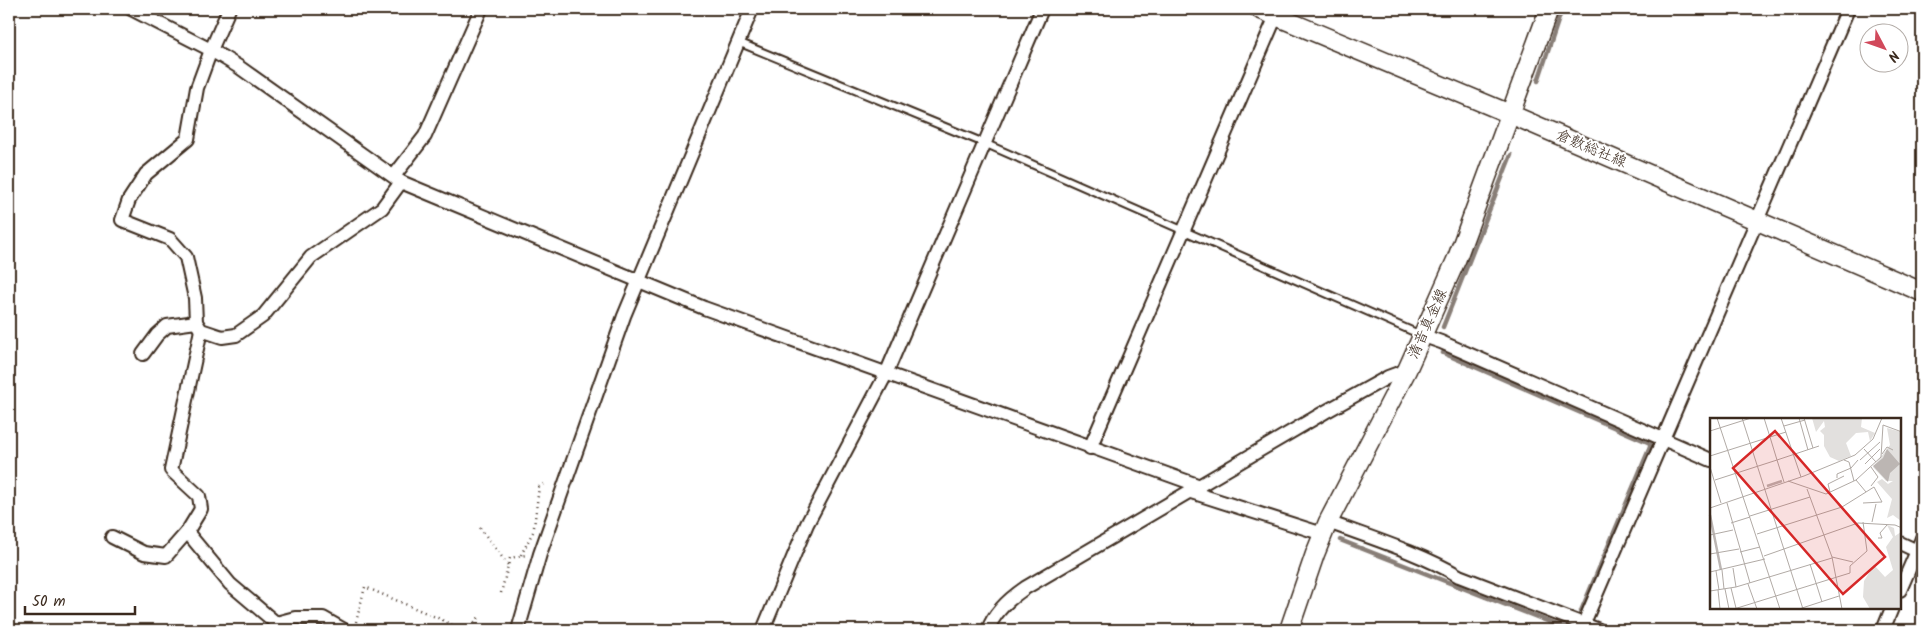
<svg xmlns="http://www.w3.org/2000/svg" width="1931" height="639" font-family="Kalam,'Klee One',sans-serif">
	<rect width="100%" height="100%" fill="#fff"/>
	<filter id="ink" filterUnits="userSpaceOnUse"><feTurbulence type="fractalNoise" baseFrequency=".02" numOctaves="2"/><feDisplacementMap in="SourceGraphic" scale="10" xChannelSelector="R" yChannelSelector="G"/><feConvolveMatrix kernelMatrix="1 2 1 2 8 2 1 2 1" color-interpolation-filters="sRGB"/></filter>
	<g filter="url(#ink)">
		<g fill="none" stroke-linecap="round" stroke-linejoin="round">
			<!-- stream -->
			<g stroke="#887e77" stroke-width="4.5">
				<path d="M1538,81L1562,9"/>
				<path d="M1443,327L1511,155"/>
				<path d="M1443,353L1650,443V447L1581,611"/>
				<path d="M1340,540L1570,630"/>
			</g>
			<!-- lane casing -->
			<g stroke="#3b2a1e" stroke-width="10">
				<path id="lane" d="M738,42L984,143L1421,335"/>
			</g>
			<!-- street casing -->
			<g stroke="#3b2a1e" stroke-width="16">
				<g id="street">
					<path d="M131,9L211,50L239,67L401,182L704,308L1200,486"/>
					<path d="M229,9L211,50L197,88L188,139L146,174L129,200L122,220L170,239L186,257L195,298L196,322L201,330L222,337L236,335L263,316L311,257L382,208L401,182"/>
					<path d="M394,176L425,136L481,9"/>
					<path d="M201,330L171,470L199,496L201,509L187,532L230,584L276,623L295,618H323L344,630"/>
					<path d="M1424,336L1441,342L1663,439L1581,630"/>
					<path d="M143,354L157,335L167,326L196,322"/>
					<path d="M1090,448L1279,9"/>
					<path d="M1711,460L1663,439L1848,9"/>
					<path d="M1191,492L1323,534"/>
					<path d="M1328,522C1371,538 1420,553 1459,576L1599,630"/>
					<path d="M112,537L144,553L166,556L187,532"/>
					<path d="M1900,543L1917,551L1922,538"/>
					<path d="M1900,590L1917,551L1922,553"/>
					<path d="M518,630L540,554L624,316L752,9"/>
					<path d="M763,630L807,524L886,374L1042,9"/>
					<path d="M988,630C994,612 1009,599 1025,588L1325,412L1388,377L1407,370"/>
					<path d="M1883,630L1892,608"/>
				</g>
			</g>
			<!-- secondary casing -->
			<g stroke="#3b2a1e" stroke-width="21">
				<g id="secondary">
					<path d="M1259,9L1510,114L1922,292"/>
					<path d="M1289,630L1315,554L1328,522L1407,370L1457,258L1549,9"/>
				</g>
			</g>
			<!-- path -->
			<g stroke="#3b2a1e" stroke-width="2.5" stroke-dasharray="1 4" stroke-linecap="butt">
				<path d="M534,527L539,487L545,483"/>
				<path d="M480,528L508,565"/>
				<path d="M521,555L533,532"/>
				<path d="M501,593L510,558L526,555"/>
				<path d="M356,622L365,587L438,618L462,630"/>
				<path d="M468,630L481,615"/>
			</g>
			<!-- lane -->
			<use href="#lane" stroke="#fff" stroke-width="6"/>
			<!-- street -->
			<use href="#street" stroke="#fff" stroke-width="12"/>
			<!-- secondary -->
			<use href="#secondary" stroke="#fff" stroke-width="18"/>
		</g>
	</g>
	<g text-anchor="middle" dominant-baseline="central" stroke-width="4" stroke-linejoin="round" paint-order="stroke">
		<!-- street labels -->
		<g font-size="15" fill="#3b2a1e" stroke="#fff">
			<text transform="translate(1591 149) rotate(23)">倉敷総社線</text>
			<text transform="translate(1428 324) rotate(-66)">清音真金線</text>
		</g>
	</g>
	<!-- overview -->
	<g transform="translate(1710 418)">
		<rect width="191" height="191" fill="#fff"/>
		<path d="M102,0H152L151,9L165,15L160,23L158,14L146,15L136,25L141,38L129,43L120,39L114,28V17L110,13L115,9L114,3L106,14ZM177,10L191,14V103L183,97L177,100L182,81L167,64L172,61L178,66L183,63H176L163,49L180,27ZM177,107L184,110L185,118L191,114V191H160L153,179L154,163L164,147L175,159L183,152L176,129L183,119Z" fill="#e2e0de"/>
		<path d="M177,31L190,46L180,55L178,64L163,48L173,40Z" fill="#bcb6b3"/>
		<path fill="none" stroke="#bcb6b3" stroke-width="2.5" d="M57,68L72,63M0,97L11,152"/>
		<path fill="none" stroke="#b1aaa5" stroke-width="1" d="M7,0L70,191M32,0L93,191M54,0L60,19L76,14M71,0L91,59M89,0L98,32M94,0L103,30M173,7L192,14M74,8L95,2M0,13L41,0M154,31L166,44M172,36L177,29L183,32M0,38L60,19L67,42L5,62M134,42L139,44L144,63M150,42L170,24M155,46L170,31M0,49L11,85M161,49L168,59L161,68M127,60V56L141,50L148,42M146,62L156,74M78,63L116,76L146,62L171,39L173,7M74,64L67,42L109,28M97,71L122,139L132,191M120,74L118,66L134,58M17,85L40,165M0,90L94,58L145,37L163,21L172,0M40,98L100,79M162,104L166,86M21,105L40,99M47,116L132,89L164,69L172,84L153,85M0,117L23,112M168,120H172L170,115L177,107M30,134L50,129M0,136L29,131M54,138L148,105L185,107L192,110M122,139L143,144M100,146L112,184M23,150L26,169M12,152L14,171M6,153L9,172M0,154L55,141M38,166L47,191M21,170L26,190M15,171L19,191M8,172L10,191M0,173L26,169L122,140M24,191L140,155V148L157,133L153,104M89,191L129,178"/>
		<path fill="#d62828" fill-opacity="0.15" stroke="#d62828" stroke-width="2.5" d="M65,13L175,139L133,176L23,50Z"/>
		<rect width="191" height="191" fill="none" stroke="#3b2a1e" stroke-width="2.5"/>
	</g>
	<!-- margin -->
	<rect width="1931" height="639" fill="none" stroke="#fff" stroke-width="30"/>
	<rect x="15" y="15" width="1901" height="609" fill="none" stroke="#3b2a1e" stroke-width="2" filter="url(#ink)"/>
	<!-- north arrow -->
	<g transform="translate(1884 48) rotate(131)"><circle r="24" fill="#ffffff" stroke="#b1aaa5"/>
	<path d="M0-4L9 19L0 12L-9 19Z" fill="#d1495b"/>
	<text y="-8" font-size="14" font-weight="bold" text-anchor="middle" fill="#3b2a1e">N</text>
	</g>
	<!-- scale -->
	<path d="M25 606v8h110v-8" fill="none" stroke="#3b2a1e" stroke-width="2.5"/>
	<text x="32" y="606" font-size="15" fill="#3b2a1e" stroke="#ffffff" stroke-width="4" paint-order="stroke">50 m</text>
</svg>
